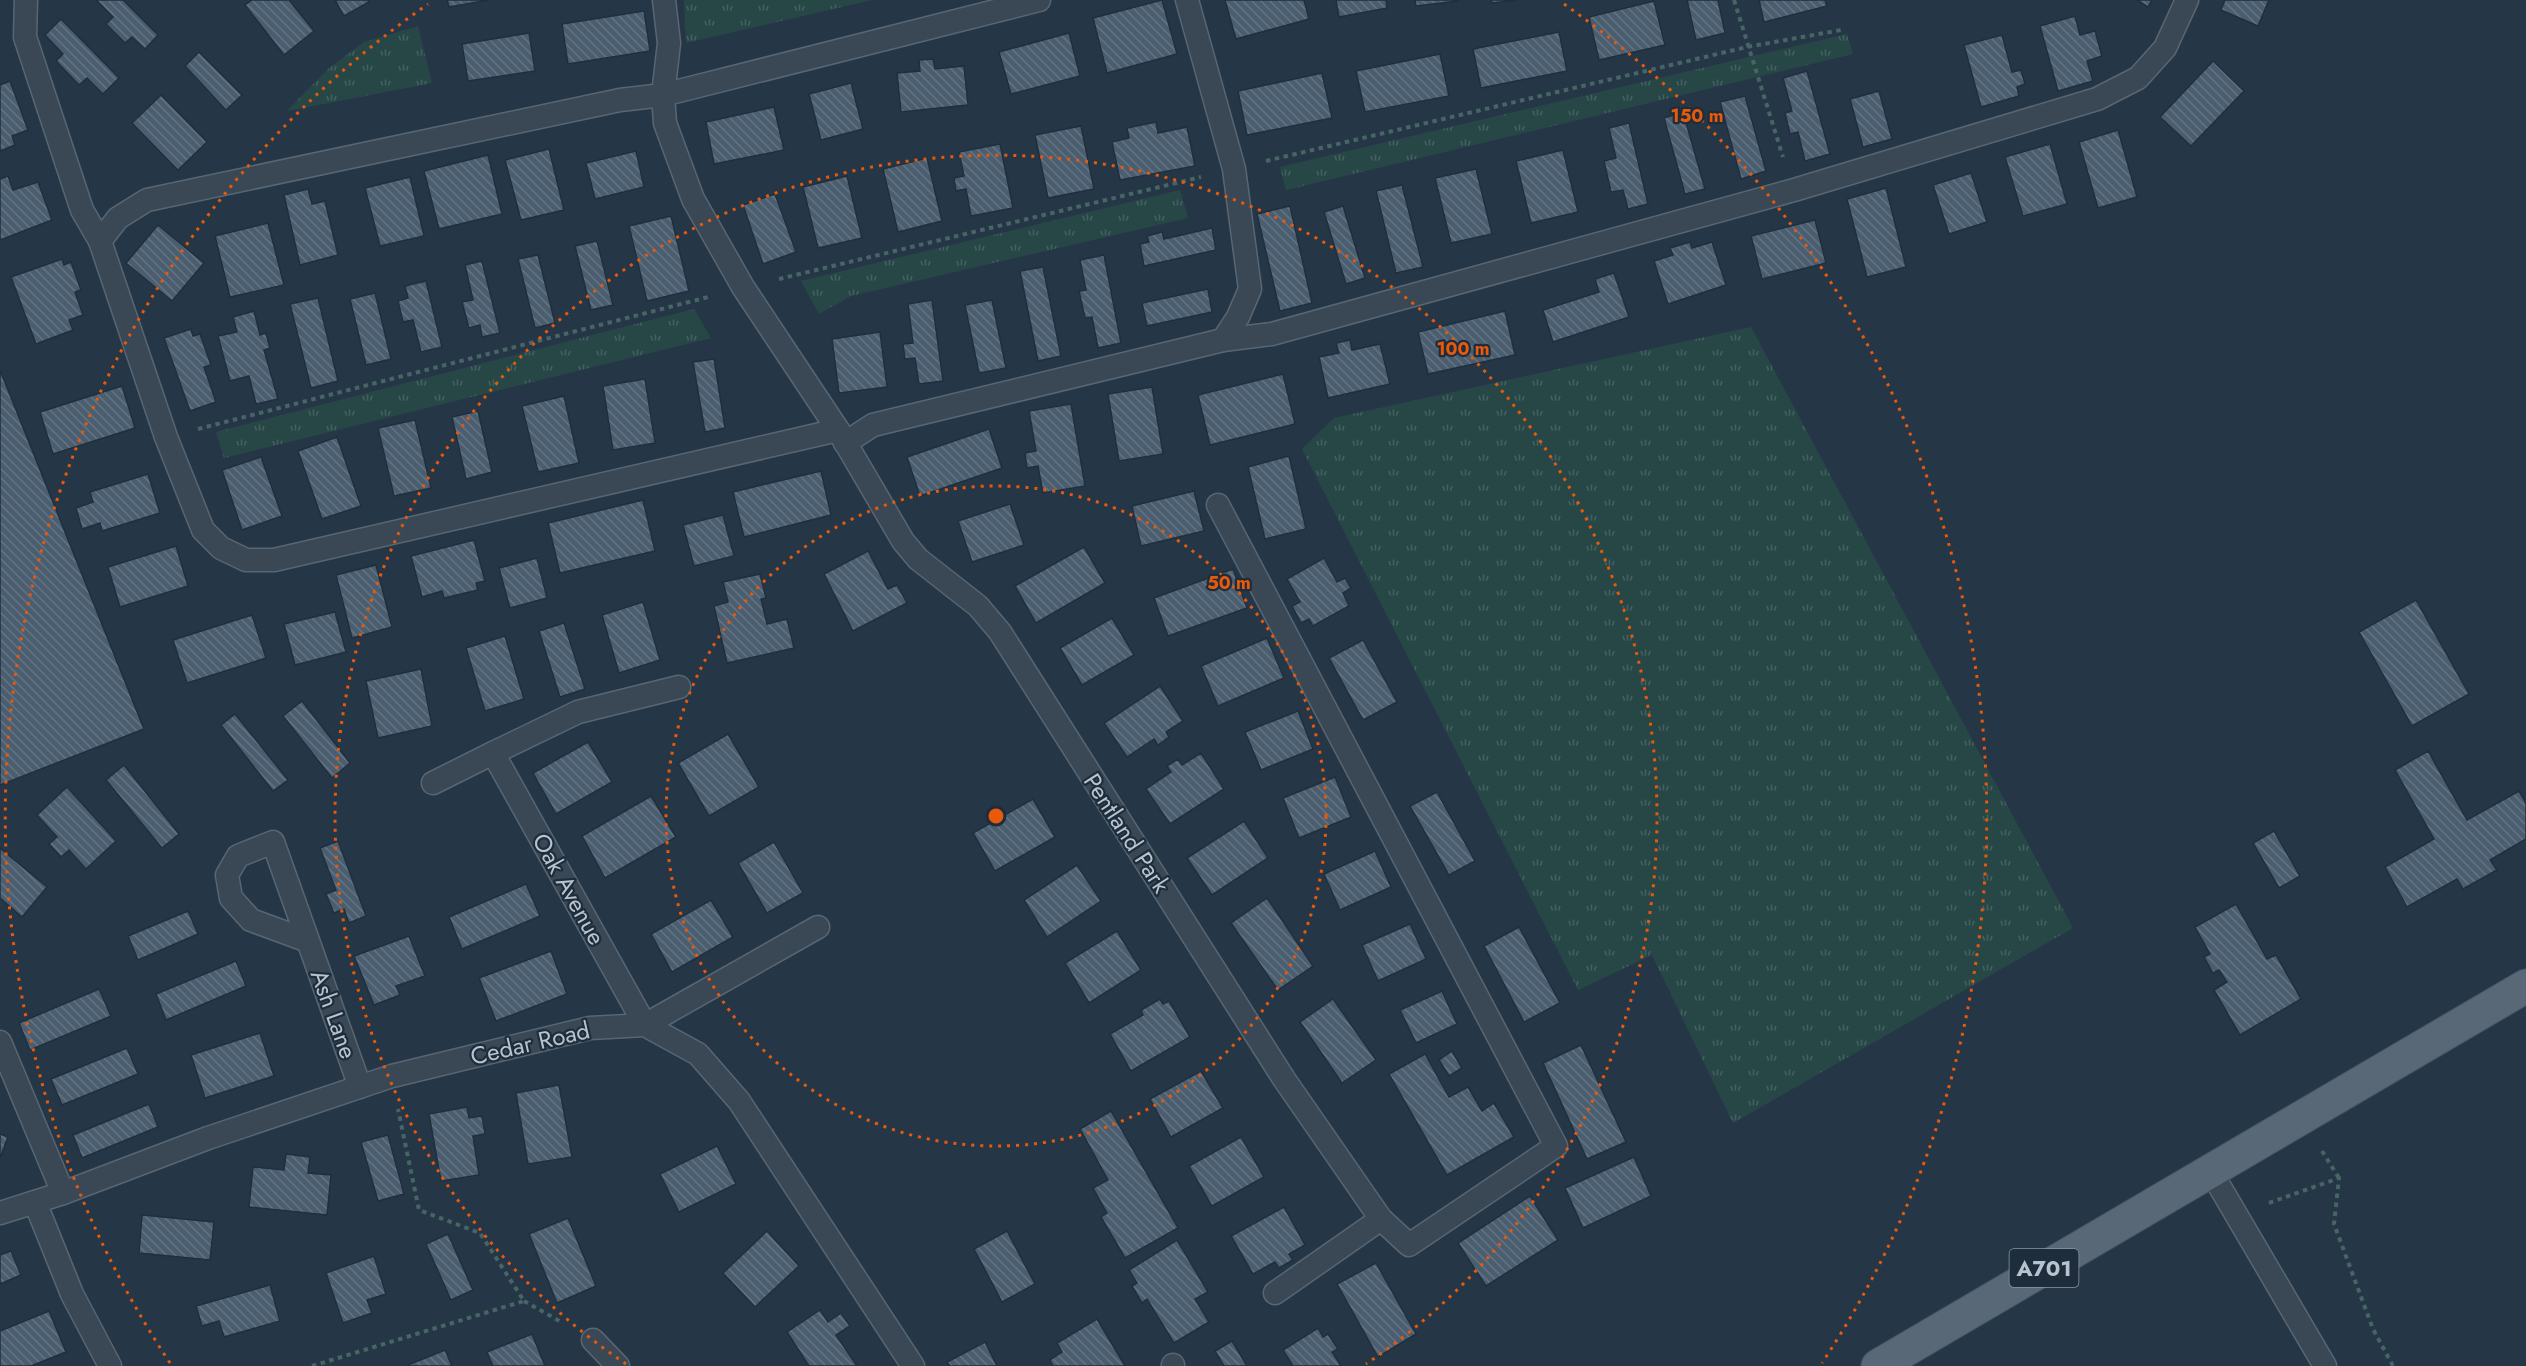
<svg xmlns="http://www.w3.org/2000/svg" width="2526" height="1366" font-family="Jost,sans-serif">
	<defs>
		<pattern id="grass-tufts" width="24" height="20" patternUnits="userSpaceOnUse" patternTransform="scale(1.5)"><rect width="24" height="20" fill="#274747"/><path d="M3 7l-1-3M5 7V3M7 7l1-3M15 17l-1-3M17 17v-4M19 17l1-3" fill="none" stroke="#446060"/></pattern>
		<pattern id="building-back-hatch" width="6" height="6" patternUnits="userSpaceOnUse" patternTransform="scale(1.5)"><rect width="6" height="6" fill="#4b5e70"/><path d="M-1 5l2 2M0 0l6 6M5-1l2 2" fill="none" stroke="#637383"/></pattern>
	</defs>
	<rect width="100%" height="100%" fill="#253747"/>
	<!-- grass -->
	<g fill="url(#grass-tufts)">
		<path d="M684,0H872L686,43Z"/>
		<path d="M418,26L432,83L287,111L329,68L364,42Z"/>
		<path d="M1847,34L1853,54L1286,190L1280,167Z"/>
		<path d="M1180,190L1188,218L851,296L819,314L801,281Z"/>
		<path d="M694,309L711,338L224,458L216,432Z"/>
		<path d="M1751,327L2073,928L1733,1123L1652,955L1578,990L1302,449L1334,418Z"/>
	</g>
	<!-- building -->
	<g fill="url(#building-back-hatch)" stroke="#202f3d" stroke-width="1.5">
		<path d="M96,0H123L158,35L145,49L132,37L125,43L106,24L113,17Z"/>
		<path d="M252,0H289L314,31L284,55L245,5Z"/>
		<path d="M335,0H368L369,2L344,16Z"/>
		<path d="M447,0H489L449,7Z"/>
		<path d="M1162,0L1177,54L1107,73L1093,18Z"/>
		<path d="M1225,0H1304L1309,19L1236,39Z"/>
		<path d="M1336,0H1386L1387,8L1339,17Z"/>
		<path d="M1415,0H1458V1L1416,6Z"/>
		<path d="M1491,0H1517L1492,3Z"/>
		<path d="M1687,0H1718L1725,33L1696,40Z"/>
		<path d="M1759,0H1825L1827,6L1764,22Z"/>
		<path d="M2137,0H2152L2148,7Z"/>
		<path d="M2225,0H2269L2258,26L2221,10Z"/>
		<path d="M1654,1L1665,45L1599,60L1589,17Z"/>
		<path d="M644,11L650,51L568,64L562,24Z"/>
		<path d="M2075,16L2080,35L2095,31L2102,56L2087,61L2093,81L2058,91L2040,26Z"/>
		<path d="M61,19L119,78L103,94L87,78L79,85L56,61L63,54L45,35Z"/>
		<path d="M1559,32L1567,71L1481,88L1473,49Z"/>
		<path d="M529,33L535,71L468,81L462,44Z"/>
		<path d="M1069,33L1080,76L1011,94L999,52Z"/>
		<path d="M2002,35L2012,72L2021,70L2025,84L2017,87L2019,96L1981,107L1964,45Z"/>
		<path d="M199,52L242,95L226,110L185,66Z"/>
		<path d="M1440,54L1449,96L1365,112L1356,71Z"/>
		<path d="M933,59L935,69L964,66L968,105L901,112L897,73L920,71L919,60Z"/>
		<path d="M2213,61L2244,91L2191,146L2160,117Z"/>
		<path d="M1807,71L1830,154L1805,161L1798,132L1790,134L1785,113L1792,111L1783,78Z"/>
		<path d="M1322,73L1332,118L1247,135L1238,91Z"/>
		<path d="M10,81L28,130L12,136L15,145L0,151V85Z"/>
		<path d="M851,83L863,129L821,140L809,94Z"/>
		<path d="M1879,91L1892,139L1863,147L1850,99Z"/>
		<path d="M161,95L207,142L178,170L132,123Z"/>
		<path d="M1745,96L1766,171L1741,179L1720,102Z"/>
		<path d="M774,107L784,150L714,164L706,122Z"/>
		<path d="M1683,112L1705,189L1685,194L1664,118Z"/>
		<path d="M1156,122L1158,133L1187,127L1195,166L1120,180L1112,142L1129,138L1127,128Z"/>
		<path d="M1629,123L1648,204L1628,209L1623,190L1611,192L1604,161L1616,158L1609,128Z"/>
		<path d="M1081,126L1094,189L1048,198L1035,135Z"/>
		<path d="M2118,130L2137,197L2098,208L2079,142Z"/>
		<path d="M1000,144L1013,208L971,216L966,189L956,191L954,178L964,176L959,152Z"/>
		<path d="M2050,144L2067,204L2023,216L2005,157Z"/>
		<path d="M549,149L564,210L521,220L505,160Z"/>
		<path d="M1563,150L1578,212L1531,223L1516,161Z"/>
		<path d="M636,151L644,187L595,199L586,163Z"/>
		<path d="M488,155L502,214L439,229L424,171Z"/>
		<path d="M927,158L942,221L898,232L883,169Z"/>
		<path d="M1476,169L1492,234L1451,243L1435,178Z"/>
		<path d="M1971,173L1987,222L1949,234L1933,185Z"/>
		<path d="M8,176L13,190L38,182L52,220L0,240V179Z"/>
		<path d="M847,176L862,238L818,248L803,187Z"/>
		<path d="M410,177L424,236L380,246L365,188Z"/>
		<path d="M1402,185L1423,267L1396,273L1376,191Z"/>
		<path d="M1886,188L1906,267L1867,277L1847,199Z"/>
		<path d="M308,189L312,204L325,201L338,255L300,265L284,195Z"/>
		<path d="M775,194L796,252L763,264L743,205Z"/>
		<path d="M1290,206L1312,303L1280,311L1257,214Z"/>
		<path d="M1343,206L1365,278L1346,284L1324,212Z"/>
		<path d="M671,216L689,291L647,301L629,226Z"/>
		<path d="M1815,220L1826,263L1762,279L1751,236Z"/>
		<path d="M268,223L284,285L230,297L215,236Z"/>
		<path d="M158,225L204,263L172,301L126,263Z"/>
		<path d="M1212,228L1216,250L1144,266L1140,244L1149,242L1147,236L1162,232L1164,239Z"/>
		<path d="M597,241L613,305L591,310L575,246Z"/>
		<path d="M1690,242L1692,248L1712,242L1726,285L1668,304L1654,261L1673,255L1670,248Z"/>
		<path d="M538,255L555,323L535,328L518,259Z"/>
		<path d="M1104,255L1121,343L1098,348L1092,317L1085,318L1079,291L1086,290L1080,260Z"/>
		<path d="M62,259L64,265L71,262L81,290L75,292L83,315L69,320L73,330L36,344L11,277Z"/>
		<path d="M482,261L500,333L482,337L480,325L469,328L462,302L473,300L465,265Z"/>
		<path d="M1043,267L1061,356L1038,361L1020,271Z"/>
		<path d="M1614,273L1629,317L1553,342L1543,310L1599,292L1595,279Z"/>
		<path d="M426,281L442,347L421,352L413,320L403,322L398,301L408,298L405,286Z"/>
		<path d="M1208,289L1212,312L1147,326L1142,303Z"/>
		<path d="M375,293L391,359L366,365L350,299Z"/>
		<path d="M318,298L338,381L311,388L290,304Z"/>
		<path d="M932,300L943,381L919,384L915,358L905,359L903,344L913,343L908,304Z"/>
		<path d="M992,300L1006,368L979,373L965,305Z"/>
		<path d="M254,311L260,335L266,333L270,348L264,350L278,399L256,404L249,376L230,381L218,336L237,332L233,317Z"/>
		<path d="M1505,311L1515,355L1428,374L1418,332Z"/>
		<path d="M191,329L193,336L200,334L211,365L204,367L216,402L190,411L164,338Z"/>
		<path d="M880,332L887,387L839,393L832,339Z"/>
		<path d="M1350,340L1352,350L1380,344L1390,384L1328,398L1319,357L1339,353L1336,343Z"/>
		<path d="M714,359L725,428L705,432L693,362Z"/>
		<path d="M0,370L144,729L0,785Z"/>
		<path d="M1283,374L1295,424L1210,445L1198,395Z"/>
		<path d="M645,379L655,443L613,450L603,386Z"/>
		<path d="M122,386L135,428L53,454L40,412Z"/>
		<path d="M1152,387L1163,454L1119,461L1108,394Z"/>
		<path d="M564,396L579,463L538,472L522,406Z"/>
		<path d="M1071,404L1085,486L1043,493L1038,466L1027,468L1025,453L1036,451L1029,411Z"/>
		<path d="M478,411L492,472L466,479L452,417Z"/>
		<path d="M415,420L431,488L394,496L378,428Z"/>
		<path d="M989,429L1002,468L920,496L907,457Z"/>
		<path d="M337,437L361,506L322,519L298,451Z"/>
		<path d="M1289,456L1306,529L1265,539L1248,467Z"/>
		<path d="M261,457L282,516L242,530L222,470Z"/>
		<path d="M821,471L831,515L744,537L733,492Z"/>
		<path d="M148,474L160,513L102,531L100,523L82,529L76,508L93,502L90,492Z"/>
		<path d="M1194,491L1204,531L1141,546L1132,506Z"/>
		<path d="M643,500L655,551L560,573L548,523Z"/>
		<path d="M1010,504L1024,545L972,562L958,521Z"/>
		<path d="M723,515L734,556L694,566L683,525Z"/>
		<path d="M474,540L485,581L476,583L478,590L444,598L442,591L422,597L411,556Z"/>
		<path d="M176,546L188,586L120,607L108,567Z"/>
		<path d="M1084,547L1105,583L1036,623L1015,586Z"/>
		<path d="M868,551L888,589L897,585L907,603L853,631L824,574Z"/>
		<path d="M537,558L547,598L510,608L499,568Z"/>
		<path d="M1324,558L1337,582L1345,578L1351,588L1343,593L1349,606L1313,626L1309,619L1301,623L1292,606L1300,602L1287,579Z"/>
		<path d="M376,565L392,627L352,638L336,575Z"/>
		<path d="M1233,569L1247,608L1168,636L1154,598Z"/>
		<path d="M760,574L766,598L761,599L767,624L787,619L794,648L727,663L714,606L728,602L723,582Z"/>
		<path d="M2416,600L2469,694L2412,726L2359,632Z"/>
		<path d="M643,602L660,660L619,673L602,615Z"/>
		<path d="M335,612L346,652L295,665L284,624Z"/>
		<path d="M252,615L266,658L187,683L173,640Z"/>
		<path d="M1112,618L1134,655L1082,685L1060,648Z"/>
		<path d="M564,623L585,689L560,697L539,631Z"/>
		<path d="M505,636L524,699L485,711L466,648Z"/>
		<path d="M1267,638L1284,678L1218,706L1201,666Z"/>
		<path d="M1363,640L1397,702L1363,720L1329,658Z"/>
		<path d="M421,669L432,726L378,738L366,681Z"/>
		<path d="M1160,686L1183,721L1166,732L1169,737L1158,745L1154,739L1127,757L1104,723Z"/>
		<path d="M302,701L350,763L332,778L283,716Z"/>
		<path d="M1298,711L1313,749L1261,770L1245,732Z"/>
		<path d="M235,714L288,780L273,791L221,725Z"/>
		<path d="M728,734L759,787L709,816L678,763Z"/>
		<path d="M588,742L612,782L556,814L533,773Z"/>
		<path d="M2428,751L2467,820L2519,791L2526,803V839L2490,860L2497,870L2463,889L2457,879L2407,907L2385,867L2434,839L2395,770Z"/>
		<path d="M1201,753L1224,789L1170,824L1146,789L1171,772L1167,766L1178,759L1182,765Z"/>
		<path d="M124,765L179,834L162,848L106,780Z"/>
		<path d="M1335,777L1351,817L1299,838L1283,798Z"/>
		<path d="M67,787L116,841L86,869L69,850L61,857L49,844L57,837L37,815Z"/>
		<path d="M1437,792L1475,861L1449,875L1410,806Z"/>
		<path d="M651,796L676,837L605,878L582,836Z"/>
		<path d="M1033,799L1055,837L995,871L973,833Z"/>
		<path d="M1244,821L1268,858L1212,895L1187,858Z"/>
		<path d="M2274,831L2300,876L2279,888L2253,843Z"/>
		<path d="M338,841L366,916L349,923L344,909L334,913L326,894L336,890L320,848Z"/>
		<path d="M774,842L803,893L767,913L738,863Z"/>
		<path d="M0,848L47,887L22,917L0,898Z"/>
		<path d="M1375,851L1391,887L1340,910L1324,874Z"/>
		<path d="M1077,865L1101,901L1047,937L1024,900Z"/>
		<path d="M526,884L540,916L462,949L449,917Z"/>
		<path d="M1267,898L1313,966L1278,990L1231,923Z"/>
		<path d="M711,900L733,937L672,972L651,934Z"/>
		<path d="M2236,904L2267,959L2276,955L2301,999L2240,1035L2214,990L2227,982L2219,970L2213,973L2204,957L2210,954L2195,927Z"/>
		<path d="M188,911L198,934L138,960L128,936Z"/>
		<path d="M1410,924L1426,959L1378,981L1362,945Z"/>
		<path d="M1519,927L1560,1003L1524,1022L1484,946Z"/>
		<path d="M1117,931L1141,970L1089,1003L1065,963Z"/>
		<path d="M409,936L425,976L396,986L400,995L374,1005L354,956Z"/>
		<path d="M551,951L567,994L496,1021L479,978Z"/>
		<path d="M236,961L246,986L166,1020L156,994Z"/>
		<path d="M99,989L111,1016L30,1050L19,1023Z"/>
		<path d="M1442,991L1457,1024L1416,1043L1400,1010Z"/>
		<path d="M1160,999L1163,1004L1169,1001L1190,1037L1131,1071L1110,1034L1143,1015L1141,1010Z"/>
		<path d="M1333,999L1376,1060L1342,1083L1300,1022Z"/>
		<path d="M260,1033L274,1076L205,1098L191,1055Z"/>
		<path d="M1581,1045L1626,1142L1587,1159L1543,1063Z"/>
		<path d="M127,1048L138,1074L62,1105L51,1079Z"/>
		<path d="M1452,1051L1462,1068L1449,1076L1439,1060Z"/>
		<path d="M1425,1054L1449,1097L1468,1087L1482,1111L1494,1103L1514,1137L1447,1175L1389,1074Z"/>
		<path d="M1201,1071L1223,1108L1171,1137L1150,1099Z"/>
		<path d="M559,1085L572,1157L528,1164L516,1093Z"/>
		<path d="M149,1104L158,1127L82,1158L73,1135Z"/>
		<path d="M467,1107L469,1118L482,1116L485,1134L473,1136L479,1175L441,1181L429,1114Z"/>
		<path d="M1111,1111L1178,1228L1125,1258L1101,1217L1107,1213L1093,1188L1108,1180L1080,1129Z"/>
		<path d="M0,1134L8,1137L0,1158Z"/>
		<path d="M388,1135L404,1194L378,1201L361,1142Z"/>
		<path d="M1241,1137L1264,1177L1212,1206L1189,1166Z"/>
		<path d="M717,1146L736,1184L679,1212L660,1174Z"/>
		<path d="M286,1154L310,1157L308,1173L331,1175L327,1215L249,1207L253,1167L284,1170Z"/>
		<path d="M1634,1157L1651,1196L1583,1228L1565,1188Z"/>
		<path d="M1530,1196L1558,1240L1486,1286L1458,1243Z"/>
		<path d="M1284,1207L1305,1245L1289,1254L1293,1260L1279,1268L1275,1262L1253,1274L1231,1236Z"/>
		<path d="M142,1215L214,1222L210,1260L139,1253Z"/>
		<path d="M568,1218L596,1286L557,1303L529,1234Z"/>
		<path d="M767,1231L799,1266L755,1307L723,1273Z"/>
		<path d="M1007,1231L1035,1284L1002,1302L974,1249Z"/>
		<path d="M448,1234L473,1290L451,1300L426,1244Z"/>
		<path d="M1177,1240L1208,1292L1195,1299L1209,1322L1174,1343L1147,1299L1142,1303L1132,1286L1137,1283L1129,1270Z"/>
		<path d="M11,1251L21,1275L0,1284V1255Z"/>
		<path d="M374,1256L386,1294L367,1300L372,1313L343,1323L326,1273Z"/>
		<path d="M1376,1263L1416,1334L1378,1357L1337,1284Z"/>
		<path d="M270,1285L280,1321L224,1337L219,1321L202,1326L196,1306Z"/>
		<path d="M820,1310L828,1322L841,1313L850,1326L836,1335L857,1366H809L787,1332Z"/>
		<path d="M49,1311L66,1352L31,1366H0V1331Z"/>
		<path d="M1097,1319L1125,1366H1053L1050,1360L1062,1352L1057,1343Z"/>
		<path d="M1318,1328L1323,1337L1328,1334L1338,1349L1332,1352L1341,1366H1293L1283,1350Z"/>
		<path d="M532,1334L545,1366H493L487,1352Z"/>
		<path d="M1232,1341L1247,1366H1224L1215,1351Z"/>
		<path d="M985,1342L997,1366H950L947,1362Z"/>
		<path d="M445,1350L452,1366H408V1365Z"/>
	</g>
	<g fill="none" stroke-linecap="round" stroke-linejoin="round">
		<!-- lane casing -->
		<g stroke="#586673" stroke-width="25">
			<g id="lane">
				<path d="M26,0L25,37L82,210L100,241L166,437L203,530L221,548L246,560H274L838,430"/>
				<path d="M664,0L669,43L663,95L665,123L693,199L743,287L838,430L903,541L918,559L978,606L1000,632L1284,1079L1381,1219L1409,1245L1556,1146L1218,505"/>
				<path d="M1187,0L1234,169L1250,289L1238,317L1223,340"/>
				<path d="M100,241L118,218L147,200L620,100L663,95L1039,0"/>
				<path d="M845,443L873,425L1223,340L1272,334L1794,190L2097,99L2138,78L2165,48L2187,0"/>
				<path d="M679,687L578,712L493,753L645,1025L818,927"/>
				<path d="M433,783L493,753"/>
				<path d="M308,941L251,920L231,898L227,875L238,856L273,842L360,1087"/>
				<path d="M0,1042L63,1193"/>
				<path d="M2210,1170L2325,1366"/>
				<path d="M35,1202L72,1294L110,1366"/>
				<path d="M0,1213L63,1193L208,1138L392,1076L590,1028L645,1025L698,1054L739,1101L913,1366"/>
				<path d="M1275,1293L1381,1219"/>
				<path d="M593,1340L618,1366"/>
				<path d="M1173,1365V1366"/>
			</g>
		</g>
		<!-- primary casing -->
		<g stroke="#465462" stroke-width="35">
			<path id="primary" d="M1878,1366L2526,986"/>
		</g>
		<!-- path -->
		<g stroke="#476565" stroke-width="4" stroke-dasharray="4.5 4.5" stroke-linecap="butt">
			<path d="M1734,0L1783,157"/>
			<path d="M1266,161L1747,47L1841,30"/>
			<path d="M779,279L1201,177"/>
			<path d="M198,429L708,297"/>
			<path d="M2322,1151L2339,1178"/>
			<path d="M2269,1203L2339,1178L2334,1224L2373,1329L2393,1366"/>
			<path d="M524,1301L563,1323"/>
			<path d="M312,1366L524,1301L480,1233L419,1210L398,1109"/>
		</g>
		<!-- lane -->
		<use href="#lane" stroke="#3a4856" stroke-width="22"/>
		<!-- primary -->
		<use href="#primary" stroke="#586876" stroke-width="33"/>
	</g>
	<!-- distance rings -->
	<g fill="none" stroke="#e8590c" stroke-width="3" stroke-dasharray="3 6">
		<circle cx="996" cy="816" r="330"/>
		<path d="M626 1364A661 661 0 1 1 1366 1364"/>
		<path d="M170 1363A991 991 0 0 1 428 4M1564 4A991 991 0 0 1 1822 1363"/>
	</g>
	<g text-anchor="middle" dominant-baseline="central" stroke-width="4.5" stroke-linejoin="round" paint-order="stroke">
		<!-- shield labels -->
		<rect fill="#1e2d3b" stroke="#8a96a3" stroke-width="1.5" x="2009.5" y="1249" width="69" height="38" rx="4.5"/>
		<g font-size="22" font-weight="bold" fill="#b8c3cf">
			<text x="2044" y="1268">A701</text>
		</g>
		<!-- street labels -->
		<g font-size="24" fill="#b8c3cf" stroke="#1e2d3b">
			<text transform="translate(1127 833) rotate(57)">Pentland Park</text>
			<text transform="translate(569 889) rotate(61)">Oak Avenue</text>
			<text transform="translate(334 1014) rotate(70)">Ash Lane</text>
			<text transform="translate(530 1043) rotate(-13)">Cedar Road</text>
		</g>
	</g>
	<circle cx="996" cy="816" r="9" fill="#e8590c" stroke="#1e2d3b" stroke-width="3"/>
	<g font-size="18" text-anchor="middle" font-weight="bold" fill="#e8590c" stroke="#1e2d3b" stroke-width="4.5" stroke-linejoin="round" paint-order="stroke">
		<text x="1697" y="122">150 m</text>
		<text x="1463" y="355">100 m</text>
		<text x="1229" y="589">50 m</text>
	</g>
</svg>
